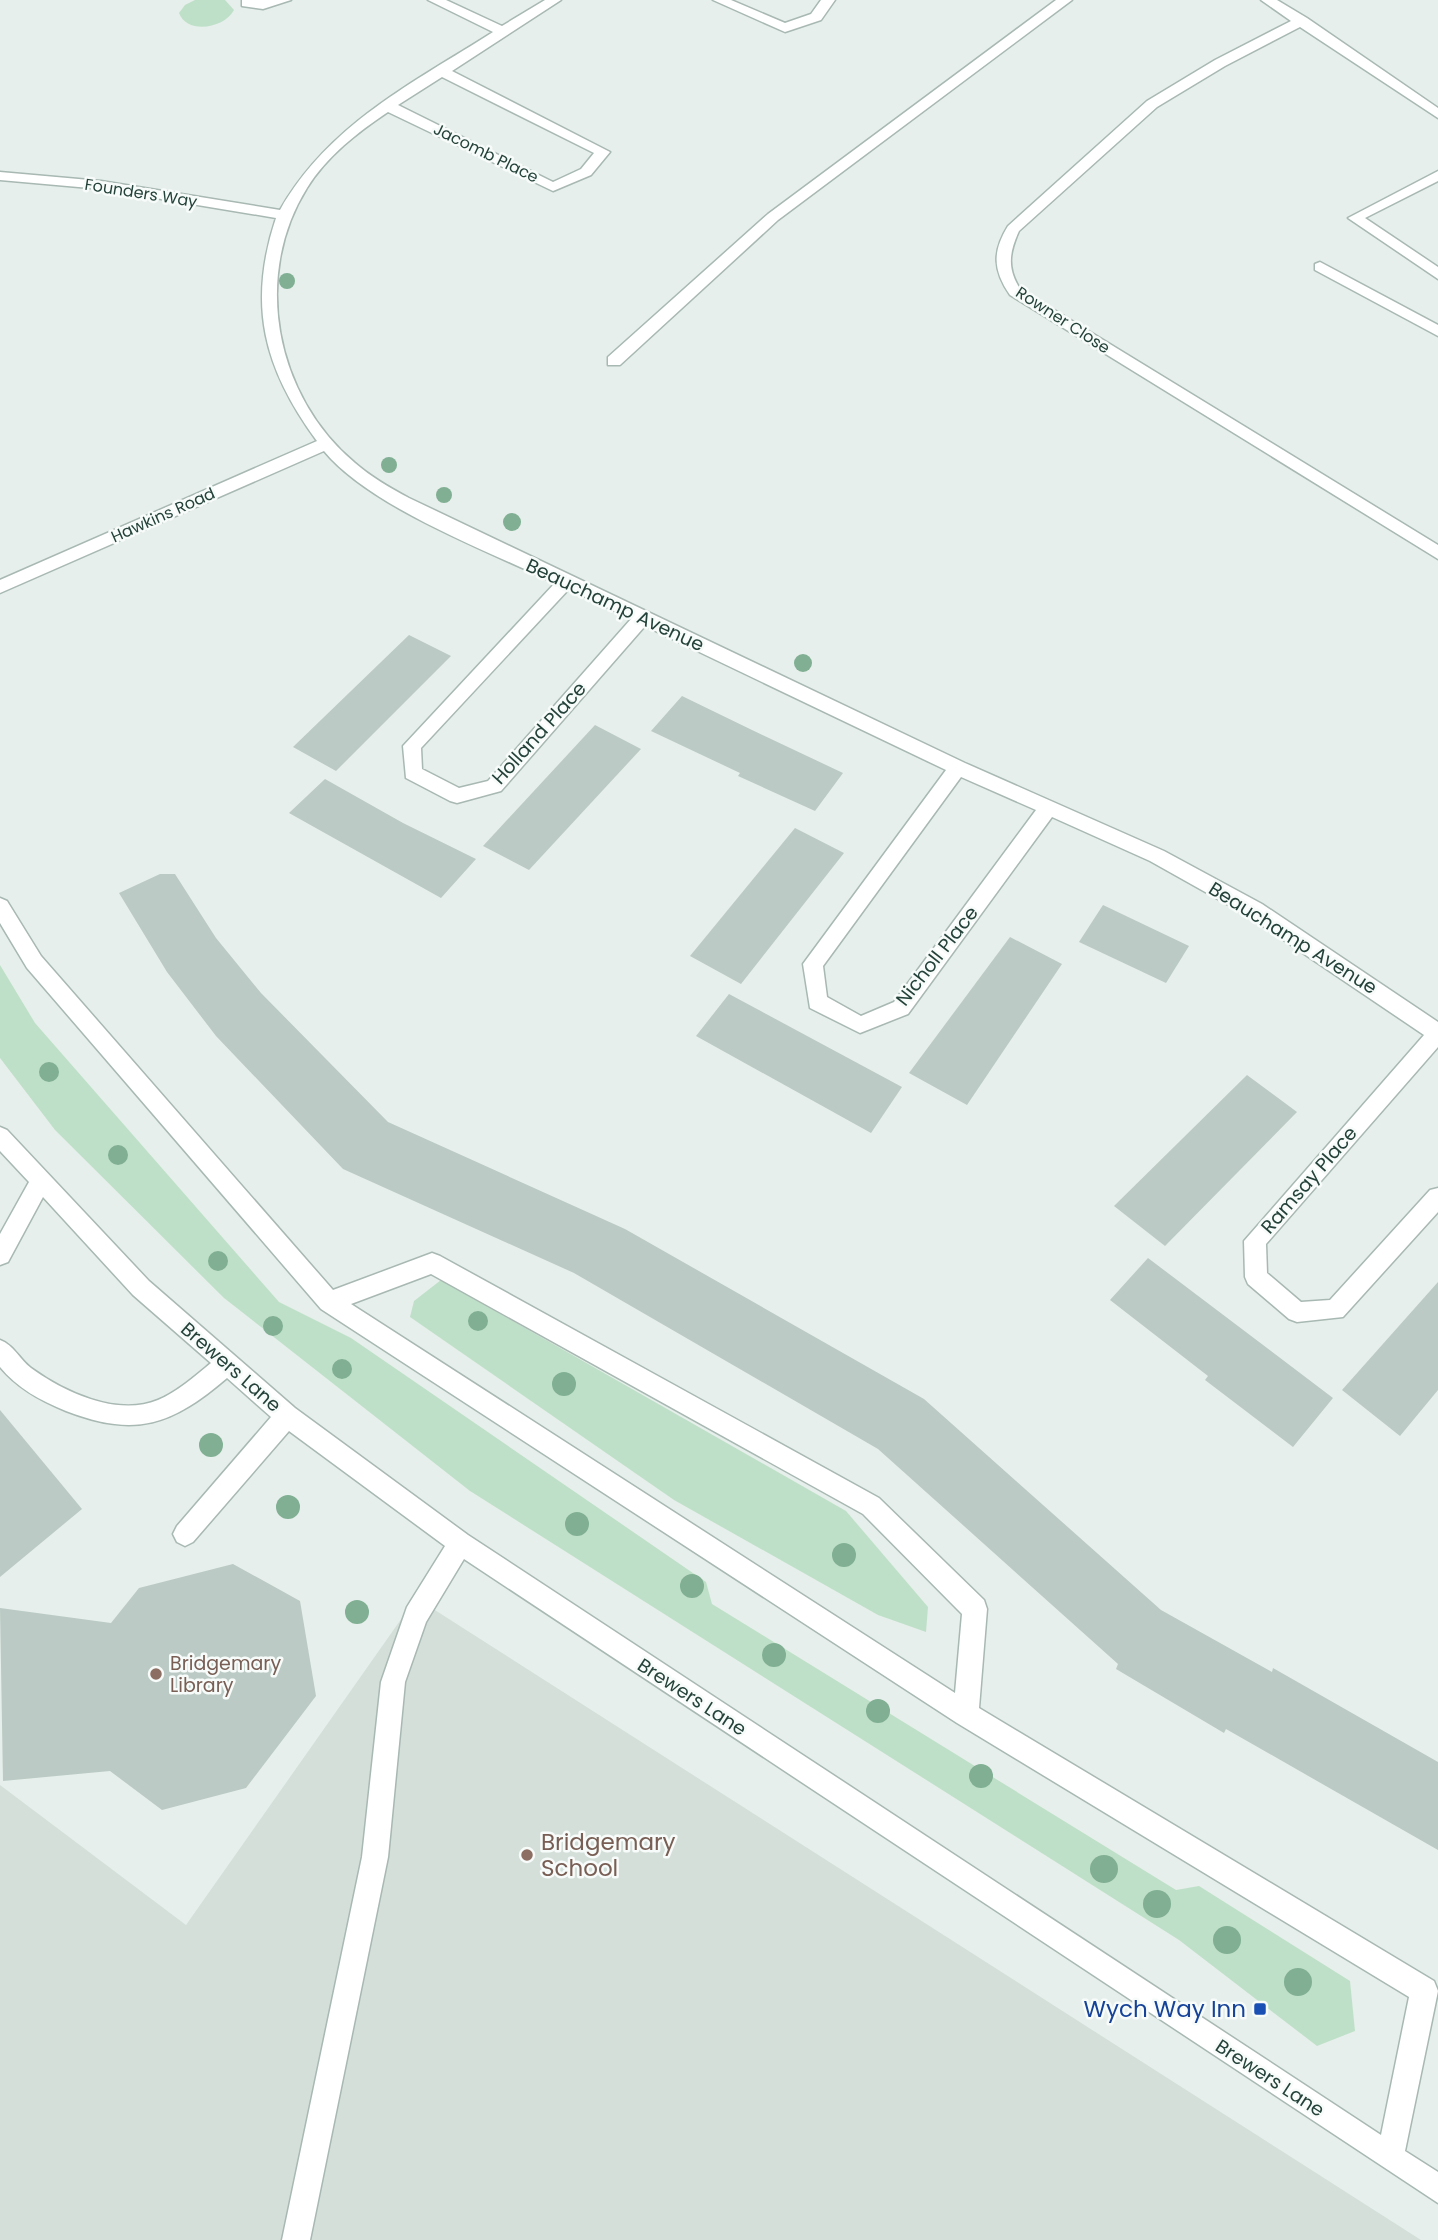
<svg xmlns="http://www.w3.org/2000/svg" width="1438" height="2240" font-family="Poppins,sans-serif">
	<rect width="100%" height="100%" fill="#e6efeb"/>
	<!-- built -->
	<path fill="#d4dfda" d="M416,1598L1421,2240H0V1785L186,1925Z"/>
	<!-- green -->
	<g fill="#bfe0c8">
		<path d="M195,0H225L234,10C225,28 187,35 179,13L185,5Z"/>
		<path d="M0,965L35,1023L279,1302L351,1338L706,1582L712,1604L1176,1890L1199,1886L1350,1981L1355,2031L1317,2046L1179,1940L470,1491L224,1298L55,1130L0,1058Z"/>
		<path d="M441,1280L846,1511L928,1607L926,1632L878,1615L674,1500L410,1317L414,1301Z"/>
	</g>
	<!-- building -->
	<g fill="#bbcac4">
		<path d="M409,635L451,656L336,771L293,747Z"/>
		<path d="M682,696L752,730L843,773L815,811L738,776L740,773L651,731Z"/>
		<path d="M595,725L641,749L529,870L483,846Z"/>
		<path d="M325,779L403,823L476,859L441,898L289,813Z"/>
		<path d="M795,828L844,853L741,984L690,956Z"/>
		<path d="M160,874H175L216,938L261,993L388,1122L625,1229L924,1399L1161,1610L1272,1672L1273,1668L1438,1762V1850L1226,1729L1224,1733L1116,1669L1118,1664L878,1449L574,1273L343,1169L216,1036L167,972L119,893Z"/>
		<path d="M1103,905L1189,946L1166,983L1079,942Z"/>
		<path d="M1010,937L1062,964L967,1105L909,1073Z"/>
		<path d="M729,994L902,1087L871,1133L696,1036Z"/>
		<path d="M1247,1075L1297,1112L1165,1246L1114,1206Z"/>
		<path d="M1148,1258L1333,1398L1293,1447L1205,1380L1208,1376L1110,1300Z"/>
		<path d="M1438,1282V1390L1400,1436L1342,1390Z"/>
		<path d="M0,1410L82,1509L0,1577Z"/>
		<path d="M233,1564L300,1601L316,1696L246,1788L162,1810L110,1771L3,1781L0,1608L111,1623L139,1588Z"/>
	</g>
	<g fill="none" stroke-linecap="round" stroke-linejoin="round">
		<!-- minor casing -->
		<g stroke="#a8b8b2" stroke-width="3">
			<g id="minor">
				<path d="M242,0H291L263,9L242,6Z"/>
				<path d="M428,0H446L502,26L545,0H561L452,71L610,152L591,175L553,191L388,112C358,132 327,156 307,188C252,276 275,396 355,463C371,477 390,488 409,498L965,763L1164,851L1262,904L1438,1022V1047L1266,1244L1267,1273L1301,1302L1330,1300L1430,1190L1438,1188V1212L1343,1317L1297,1322L1289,1319L1248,1284L1245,1277L1244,1241L1424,1035L1248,916L1150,861L1052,817L908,1014L860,1033L810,1008L803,964L946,770L645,626L501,791L457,803L450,801L406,778L403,746L555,583C488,551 370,507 324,451L0,593V580L317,441C264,369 247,305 276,218L101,189L0,180V172L101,181L280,210C329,124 413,83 493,32ZM442,77L594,153L581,169L553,182L398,105ZM569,589L631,619L488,781L459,788L422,769L421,748ZM961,777L1036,810L894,1002L861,1016L827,997L823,966Z"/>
				<path d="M713,0H731L785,23L811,14L821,0H835L821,20L785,32Z"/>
				<path d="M1056,0H1072L778,220L620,365H608V357L768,214Z"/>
				<path d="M1261,0H1277L1307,18L1438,108V118L1300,27L1225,66L1157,107L1019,231C1009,253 1007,268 1020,289L1438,545V559L1010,295C993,270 992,252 1008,226L1147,101L1215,60L1291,21Z"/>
				<path d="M1438,171V181L1365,218L1438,267V279L1348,218Z"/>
				<path d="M1320,262L1438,325V336L1315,270V264Z"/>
				<path d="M0,898L7,901L41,956L333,1290L432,1253L440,1256L879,1498L984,1600L987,1609L979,1708L1434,1981L1438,1991L1405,2151L1438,2172V2203L464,1559L426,1622L405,1682L388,1857L310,2240H282L362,1857L381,1682L407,1607L445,1546L289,1431L193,1542L185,1546L177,1542L173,1534L177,1526L271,1417L227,1378C172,1425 136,1438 66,1411C41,1401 17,1388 0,1367V1340C14,1345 19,1359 31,1368C64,1392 117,1417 158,1400C177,1392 194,1377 211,1363L133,1295L43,1197L8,1262L0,1265V1234L29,1182L0,1151V1127L7,1130L149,1281L295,1408L468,1535L1381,2135L1409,1997L957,1723L321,1309L27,968L0,923ZM431,1274L863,1514L962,1614L955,1693L351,1304Z"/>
			</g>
		</g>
		<!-- minor -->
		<use href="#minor" fill="#fff" fill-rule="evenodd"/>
	</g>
	<!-- trees -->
	<g fill="#80af93">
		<circle cx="287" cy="281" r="8"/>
		<circle cx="389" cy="465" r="8"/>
		<circle cx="444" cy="495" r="8"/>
		<circle cx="512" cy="522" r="9"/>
		<circle cx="803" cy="663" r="9"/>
		<circle cx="49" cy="1072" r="10"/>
		<circle cx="118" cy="1155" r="10"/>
		<circle cx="218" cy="1261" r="10"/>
		<circle cx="478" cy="1321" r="10"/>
		<circle cx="273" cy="1326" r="10"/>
		<circle cx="342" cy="1369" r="10"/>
		<circle cx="564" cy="1384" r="12"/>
		<circle cx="211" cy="1445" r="12"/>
		<circle cx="288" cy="1507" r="12"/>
		<circle cx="577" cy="1524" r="12"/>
		<circle cx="844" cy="1555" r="12"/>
		<circle cx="692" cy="1586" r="12"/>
		<circle cx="357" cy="1612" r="12"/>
		<circle cx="774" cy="1655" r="12"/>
		<circle cx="878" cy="1711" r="12"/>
		<circle cx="981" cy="1776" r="12"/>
		<circle cx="1104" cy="1869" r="14"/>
		<circle cx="1157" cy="1904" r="14"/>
		<circle cx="1227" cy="1940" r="14"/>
		<circle cx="1298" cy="1982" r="14"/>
	</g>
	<!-- markers -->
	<g fill="#8d6e63" stroke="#f7fbf9" stroke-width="2.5">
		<circle cx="156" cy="1674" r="7"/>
		<circle cx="527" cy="1855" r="7"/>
	</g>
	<rect fill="#1a4fb4" stroke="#f7fbf9" stroke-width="2.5" x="1253" y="2002" width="14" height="14" rx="3.5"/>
	<g text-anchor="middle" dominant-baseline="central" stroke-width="5" stroke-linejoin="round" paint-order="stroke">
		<!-- far-street labels -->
		<g font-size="16" fill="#24423a" stroke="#f7fbf9">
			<text transform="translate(486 153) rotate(26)">Jacomb Place</text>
			<text transform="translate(141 193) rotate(9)">Founders Way</text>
			<text transform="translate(1063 320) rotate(33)">Rowner Close</text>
			<text transform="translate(163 515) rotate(-24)">Hawkins Road</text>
		</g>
		<!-- street labels -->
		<g font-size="19" fill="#24423a" stroke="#f7fbf9">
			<text transform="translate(615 605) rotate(25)">Beauchamp Avenue</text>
			<text transform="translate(539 733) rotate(-48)">Holland Place</text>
			<text transform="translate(1293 938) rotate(32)">Beauchamp Avenue</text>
			<text transform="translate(937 956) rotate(-52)">Nicholl Place</text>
			<text transform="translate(1309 1180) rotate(-49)">Ramsay Place</text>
			<text transform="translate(231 1367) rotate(41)">Brewers Lane</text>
			<text transform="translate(692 1697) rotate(33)">Brewers Lane</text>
			<text transform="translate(1270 2078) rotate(33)">Brewers Lane</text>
		</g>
		<!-- education labels -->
		<g font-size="19" fill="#785e54" stroke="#f7fbf9" text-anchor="start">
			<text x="170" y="1663">Bridgemary<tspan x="170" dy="22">Library</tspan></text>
		</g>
		<!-- near-education labels -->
		<g font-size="23" fill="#785e54" stroke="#f7fbf9" text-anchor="start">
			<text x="541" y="1842">Bridgemary<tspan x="541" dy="26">School</tspan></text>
		</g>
		<!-- near-transit labels -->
		<g font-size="23" fill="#164399" stroke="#f7fbf9" text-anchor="end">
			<text x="1246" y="2009">Wych Way Inn</text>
		</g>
	</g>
</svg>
